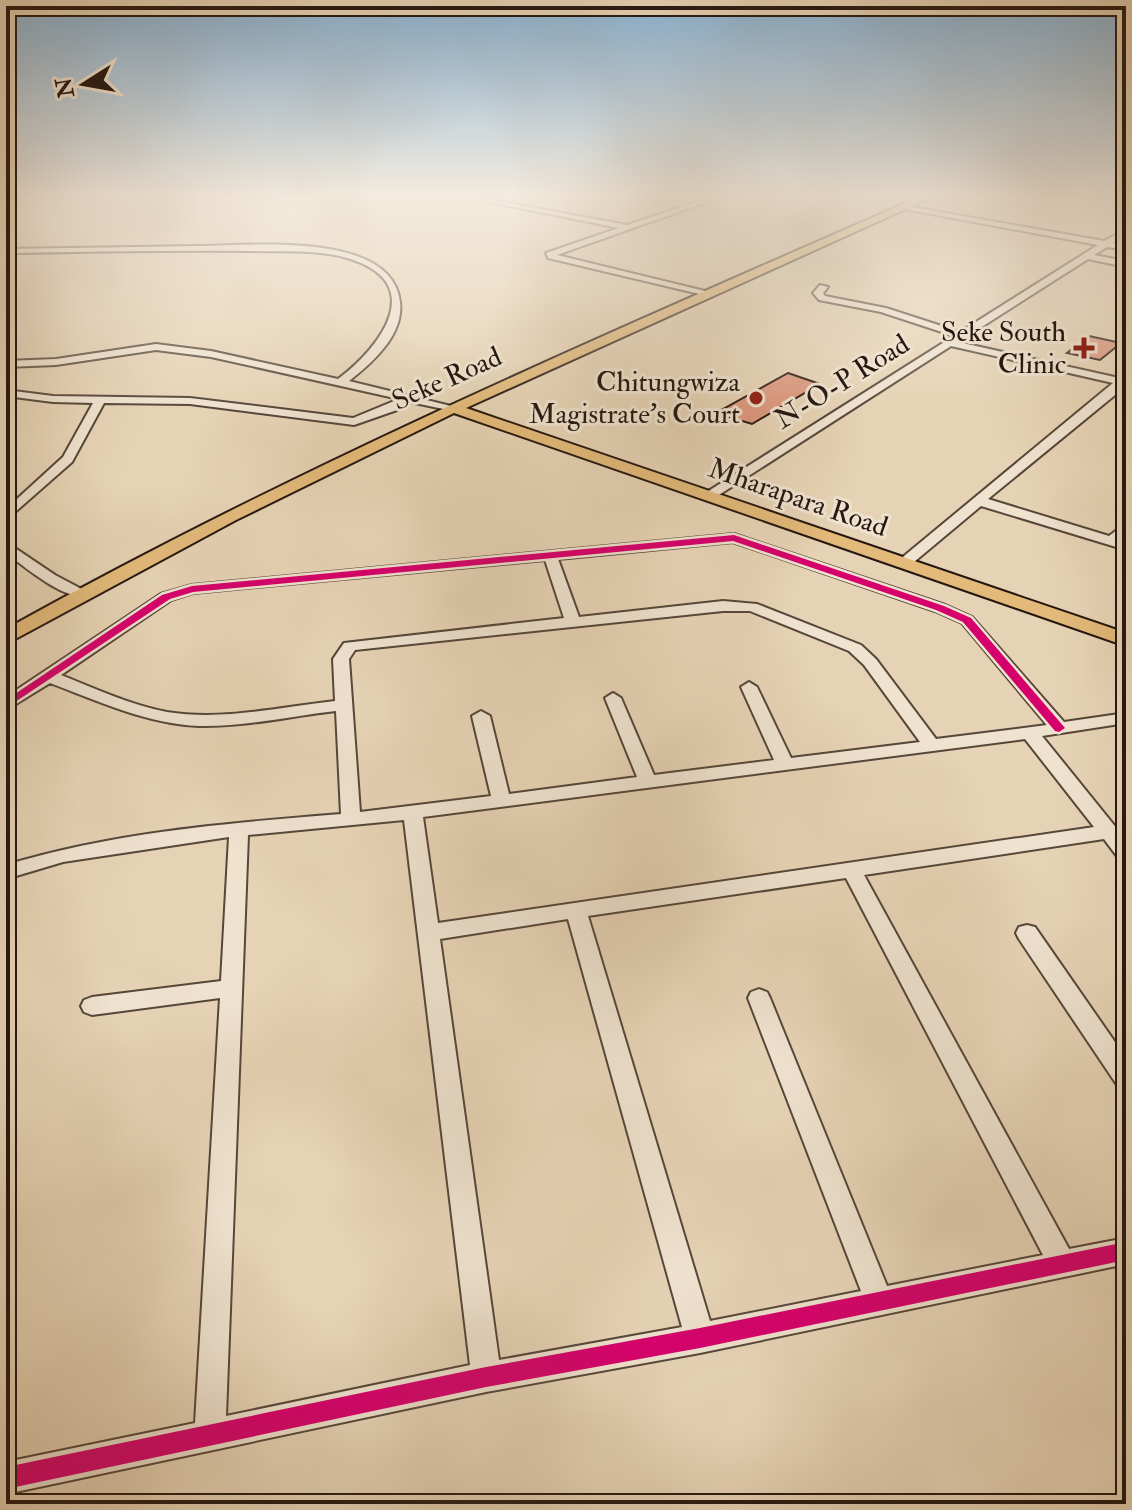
<svg xmlns="http://www.w3.org/2000/svg" width="1132" height="1510" font-family="'IM FELL Double Pica',serif">
	<rect width="100%" height="100%" fill="#e6d3b5"/>
	<filter id="stains"><feTurbulence type="fractalNoise" baseFrequency=".0025" numOctaves="4"/><feColorMatrix values="0 0 0 0 .2 0 0 0 0 .09 0 0 0 0 .02 0 0 0 .5 -.17"/></filter>
	<radialGradient id="worn" r=".72"><stop offset=".6" stop-color="#630" stop-opacity="0"/><stop offset="1" stop-color="#630" stop-opacity=".3"/></radialGradient>
	<!-- building -->
	<g fill="#de9980" stroke="#261811" stroke-width="2">
		<path d="M1089,336L1121,343L1100,360L1067,353Z"/>
		<path d="M788,373L820,384L752,424L716,413Z"/>
	</g>
	<g fill="none" stroke-linecap="round" stroke-linejoin="round">
		<!-- minor casing -->
		<g stroke="#56473a" stroke-width="4">
			<g id="minor">
				<path d="M481,198L627,225L682,207L648,198L690,204L718,198L557,255L713,293L708,296L548,258L546,253L619,228L484,201Z"/>
				<path d="M901,205L1104,241L1126,229V234L1113,243L1126,246V250L1107,247L1094,255L1126,261V267L1088,259L958,342L1119,378L1126,375V386L988,499L1109,536L1126,523V535L1121,540L1126,542V550L981,506L908,567H898V561L1113,383L951,346L711,500L699,497L954,336L881,312L819,300L813,293L820,285L828,287L823,293L825,296L886,308L960,332L1098,245L904,209Z"/>
				<path d="M198,246C249,246 392,230 400,302C404,335 372,363 349,381L459,408L453,411L410,402L397,410L354,425L190,404L104,403L72,462L6,520V509L63,457L93,403L53,402L6,396V390L53,396L190,398L353,418L399,399L211,357L156,350L56,365L6,367V361L56,359L156,344L211,351L338,379C382,346 429,282 347,258C316,249 281,252 250,251C168,250 87,252 6,253V249Z"/>
				<path d="M734,534L945,605L972,617L1064,722L1126,713V723L1042,736L1126,840V861L1119,859L1104,839L864,875L1069,1249L1126,1238V1264L700,1353L486,1392L6,1494V1462L195,1423L220,998L92,1015L84,1012L81,1006L84,1000L92,997L221,981L229,837L63,862L6,879V865C114,832 229,823 341,814L336,711C291,716 245,727 199,726C147,724 98,701 50,683L6,710V697L161,594L192,585ZM733,542L935,611L962,623L1047,725L936,739L876,659L861,645L757,604L723,601L579,617L558,559ZM545,560L564,618L344,643L333,659L335,701C280,707 223,721 167,712C131,705 96,689 61,675L171,600L193,593ZM723,611H750L849,651L864,665L920,742L791,758L757,687L749,682L741,687L774,760L654,775L621,698L613,693L605,698L637,777L509,794L490,716L481,711L472,716L491,796L360,812L349,659L355,650ZM1025,739L1094,827L438,923L423,817ZM404,820L470,1365L226,1416L248,835ZM846,878L1043,1255L887,1286L770,998L767,992L759,989L751,992L748,998L861,1291L710,1321L588,916ZM568,919L682,1327L499,1360L440,939Z"/>
				<path d="M6,542L55,575L89,593L87,596C63,600 25,567 6,553Z"/>
				<path d="M1027,925L1035,927L1126,1058V1088L1117,1085L1019,939L1016,933L1019,927Z"/>
			</g>
		</g>
		<!-- major casing -->
		<g stroke="#261811" stroke-width="4">
			<path id="major" d="M917,198H930L466,408L1126,633V646L454,413L236,520L6,644V629C300,465 609,333 917,198Z"/>
		</g>
		<!-- minor -->
		<use href="#minor" fill="#efe2cf" fill-rule="evenodd"/>
		<!-- major -->
		<use href="#major" fill="#e3ba7a" fill-rule="evenodd"/>
		<!-- cycleway casing -->
		<g stroke="#efe2cf" stroke-width="5">
			<g id="cycleway">
				<path d="M734,535L944,606L971,618L1065,728L1059,732L1055,731L963,622L936,610L733,541L193,592L170,599L6,708V700L162,595L192,586Z"/>
				<path d="M1126,1242V1260L700,1348L486,1387L6,1489V1467L486,1367L700,1328Z"/>
			</g>
		</g>
		<!-- cycleway -->
		<use href="#cycleway" fill="#d6006c" fill-rule="evenodd"/>
	</g>
	<!-- sky -->
	<linearGradient id="sky" x2="0" y2="1"><stop stop-color="#8ab4d6"/><stop offset="0.48" stop-color="#f4ebde"/><stop offset="1" stop-color="#f4ebde" stop-opacity="0"/></linearGradient>
	<rect width="1132" height="409" fill="url(#sky)"/>
	<!-- markers -->
	<g fill="#8f2418" stroke="#efe2cf" stroke-width="3">
		<path d="M1080 336h8v8h8v8h-8v8h-8v-8h-8v-8h8z"/>
		<circle cx="756" cy="398" r="8"/>
	</g>
	<g text-anchor="middle" dominant-baseline="central" stroke-width="6" stroke-linejoin="round" paint-order="stroke">
		<!-- far-poi labels -->
		<g font-size="28" fill="#261811" stroke="#efe2cf" text-anchor="end">
			<text x="1066" y="332">Seke South<tspan x="1066" dy="32">Clinic</tspan></text>
			<text x="740" y="382">Chitungwiza<tspan x="740" dy="32">Magistrate's Court</tspan></text>
		</g>
		<!-- far-street labels -->
		<g font-size="28" fill="#261811" stroke="#efe2cf">
			<text transform="translate(447 379) rotate(-24)">Seke Road</text>
			<text transform="translate(842 382) rotate(-32)">N-O-P Road</text>
			<text transform="translate(798 498) rotate(19)">Mharapara Road</text>
		</g>
	</g>
	<!-- margin -->
	<rect width="1132" height="1510" fill="none" stroke="#e6d3b5" stroke-width="32"/>
	<rect x="8" y="8" width="1116" height="1494" fill="none" stroke="#261811" stroke-width="4"/>
	<rect x="16" y="16" width="1100" height="1478" fill="none" stroke="#261811" stroke-width="2"/>
	<!-- north arrow -->
	<g transform="translate(84 84) rotate(259)" stroke="#efe2cf" stroke-width="6" paint-order="stroke">
	<path d="M0-6L14 30L0 20L-14 30Z" fill="#261811"/>
	<text y="-12" font-size="22" font-weight="bold" text-anchor="middle" fill="#261811">N</text>
	</g>
	<rect width="100%" height="100%" filter="url(#stains)"/>
	<rect width="100%" height="100%" fill="url(#worn)"/>
</svg>
